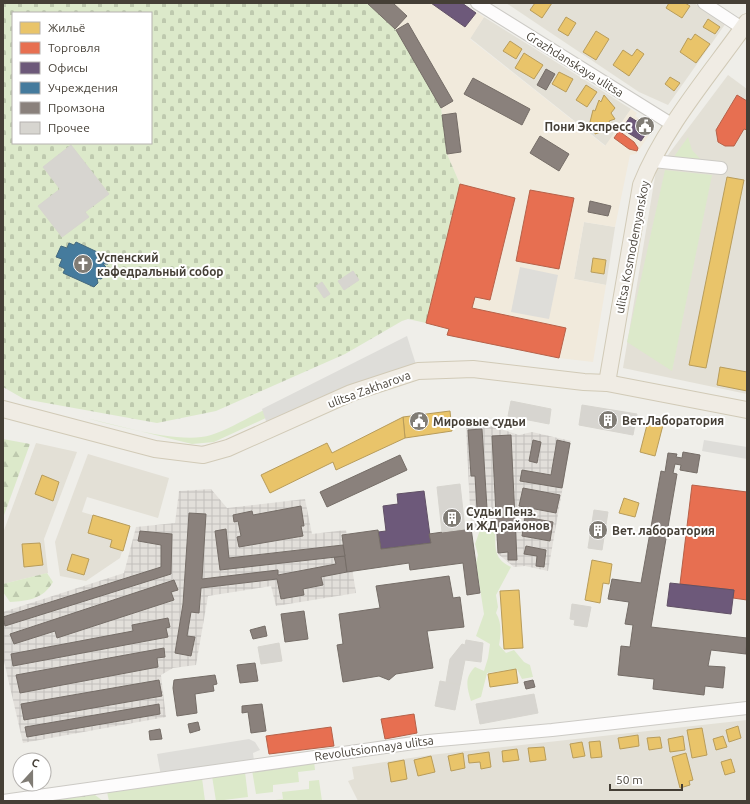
<svg xmlns="http://www.w3.org/2000/svg" width="750" height="804" font-family="Ubuntu,sans-serif">
	<defs>
		<pattern id="industrial-grid" width="8" height="8" patternUnits="userSpaceOnUse"><rect width="8" height="8" fill="#e2dfda"/><path d="M0 4h8M4 0v8" fill="none" stroke="#c3c0bc"/></pattern>
		<pattern id="forest-firs" width="22" height="20" patternUnits="userSpaceOnUse"><rect width="22" height="20" fill="#dce9ca"/><path d="M5 1l3.5 6h-7zM16 11l3.5 6h-7z" fill="#bec9ae"/></pattern>
		<pattern id="cemetery-stones" width="16" height="16" patternUnits="userSpaceOnUse"><rect width="16" height="16" fill="#dce9ca"/><path d="M2 7V4a2 2 0 0 1 4 0v3zM10 15v-3a2 2 0 0 1 4 0v3z" fill="#bec9ae"/></pattern>
	</defs>
	<rect width="100%" height="100%" fill="#efeee9"/>
	<!-- residential -->
	<g fill="#e3e0d6">
		<path d="M506,3H694L726,23L668,105L639,92Z"/>
		<path d="M484,17L631,109L606,146L470,38Z"/>
		<path d="M728,75L747,89V394L623,368L656,171Z"/>
		<path d="M584,222L615,227L606,285L574,279Z"/>
		<path d="M36,443L77,452L44,539L48,573L3,584V533Z"/>
		<path d="M88,454L169,478L158,518L87,497L82,512L130,526L120,558L86,581L60,576L55,542Z"/>
		<path d="M747,720V801H358L348,781L354,779L352,767L430,755Z"/>
	</g>
	<!-- commercial -->
	<path fill="#f1eadc" d="M367,3H462L484,17L470,39L605,146L631,109L637,113L635,116L654,128L636,154L630,155L615,227L584,222L574,279L606,285L593,362L559,358L447,335L448,329L426,323L460,184L447,154L441,108L396,30Z"/>
	<!-- industrial -->
	<g fill="url(#industrial-grid)">
		<path d="M488,425L519,435L532,432L571,441L548,571L525,566L514,567L498,554L495,526L471,528L466,428Z"/>
		<path d="M211,489L227,508L305,499L312,534L346,530L356,593L276,606L271,586L208,596L196,665L173,668L161,675L166,717L23,743L3,657V612L124,573L136,527L175,523L179,491Z"/>
	</g>
	<!-- grass -->
	<g fill="#dce9ca">
		<path d="M688,137L692,150L703,162L673,158Z"/>
		<path d="M665,170L712,175L672,371L627,342Z"/>
		<path d="M264,410L268,417L214,442L192,444L78,416C111,424 180,445 211,435C229,429 247,418 264,410Z"/>
		<path d="M495,527C496,546 492,558 511,567L496,595L498,607L496,613C502,623 501,634 499,645L506,653L514,650L524,662L530,665L533,677L522,679L517,669L487,673L481,697L471,701C467,687 464,678 475,667L484,671L488,658L490,644L476,636L484,614L476,563L478,555L475,544L480,530Z"/>
		<path d="M314,761L315,770L298,772L299,782L273,785V792L256,794L252,770Z"/>
		<path d="M245,772L248,797L216,801L212,776Z"/>
		<path d="M202,778L205,801H109L107,792Z"/>
		<path d="M319,780L322,801H267L283,799L282,792L309,789V781Z"/>
	</g>
	<!-- forest -->
	<g fill="url(#forest-firs)">
		<path d="M3,439L30,444L3,518Z"/>
		<path d="M47,573L53,582C43,599 28,601 10,602L3,592V584Z"/>
		<path d="M86,793L95,795L103,801H34Z"/>
	</g>
	<!-- cemetery -->
	<path fill="url(#cemetery-stones)" fill-rule="evenodd" d="M3,3H367L396,30L441,108L447,154L460,184L426,323L408,319L402,321L345,354L216,411L157,423L24,399L3,387ZM13,13H151V143H13Z"/>
	<!-- parking -->
	<g fill="#deddd9">
		<path d="M520,267L558,275L549,319L511,312Z"/>
		<path d="M407,336L418,371L269,430L262,409Z"/>
		<path d="M704,440L747,447V459L702,451Z"/>
		<path d="M249,739L255,742L260,750L253,753L254,761L161,776L157,754Z"/>
	</g>
	<!-- homes -->
	<g fill="#e9c46a" stroke="#b89c5a">
		<path d="M535,3H552L542,18L530,10Z"/>
		<path d="M669,3H685L690,6L682,18L666,8Z"/>
		<path d="M566,17L576,23L568,36L558,30Z"/>
		<path d="M708,19L720,27L715,34L703,27Z"/>
		<path d="M596,31L609,39L596,60L583,52Z"/>
		<path d="M695,34L710,44L696,63L680,52L688,38L691,40Z"/>
		<path d="M510,41L522,49L516,59L503,51Z"/>
		<path d="M637,49L644,54L629,76L613,65L623,50L632,56Z"/>
		<path d="M524,53L543,65L534,79L515,68Z"/>
		<path d="M559,72L573,79L566,92L552,84Z"/>
		<path d="M670,77L680,83L674,91L665,84Z"/>
		<path d="M586,85L597,92L587,107L576,100Z"/>
		<path d="M604,95L615,108L611,113L615,119L609,121L612,128L595,134V126H589L593,110L595,111L599,100L601,102Z"/>
		<path d="M727,177L744,180L706,368L689,365Z"/>
		<path d="M593,258L606,260L604,274L591,272Z"/>
		<path d="M720,367L747,372V391L717,385Z"/>
		<path d="M450,411L452,431L405,438L403,417Z"/>
		<path d="M403,417L405,438L336,470L333,462L270,493L261,475L327,443L332,453Z"/>
		<path d="M648,421L663,425L655,456L640,452Z"/>
		<path d="M42,475L59,482L53,501L35,494Z"/>
		<path d="M624,498L639,503L635,517L619,513Z"/>
		<path d="M93,515L130,526L123,551L110,547L112,540L88,533Z"/>
		<path d="M40,543L43,565L24,567L22,544Z"/>
		<path d="M72,554L89,559L84,575L67,570Z"/>
		<path d="M592,560L612,564L609,584L603,583L600,603L585,600Z"/>
		<path d="M519,590L523,648L504,649L500,591Z"/>
		<path d="M516,669L518,683L490,687L488,674Z"/>
		<path d="M738,726L741,738L729,742L726,730Z"/>
		<path d="M702,728L707,755L692,758L687,730Z"/>
		<path d="M638,735L639,746L620,749L618,738Z"/>
		<path d="M683,736L685,750L670,752L668,739Z"/>
		<path d="M723,736L727,747L716,750L713,739Z"/>
		<path d="M660,737L662,748L649,750L647,738Z"/>
		<path d="M600,741L602,757L591,758L589,742Z"/>
		<path d="M582,742L585,756L573,758L570,744Z"/>
		<path d="M544,747L546,760L530,762L528,748Z"/>
		<path d="M517,749L519,760L503,762L502,751Z"/>
		<path d="M489,752L491,767L481,769L480,762L469,763L468,755Z"/>
		<path d="M463,753L465,768L451,771L448,756Z"/>
		<path d="M686,753L693,780L689,781L690,785L680,788L672,757Z"/>
		<path d="M431,756L435,772L418,776L414,760Z"/>
		<path d="M731,759L735,772L725,775L721,762Z"/>
		<path d="M404,760L407,779L391,782L388,763Z"/>
	</g>
	<!-- shops -->
	<g fill="#e76f51" stroke="#b66149">
		<path d="M737,95L747,101V130L744,129L734,146H725L718,142L716,130Z"/>
		<path d="M619,131L634,142L638,148L637,151L629,149L614,138Z"/>
		<path d="M460,184L515,198L490,300L475,297L472,308L566,328L559,358L447,335L449,329L426,323Z"/>
		<path d="M530,190L574,198L559,269L516,261Z"/>
		<path d="M692,485L747,492V600L733,598L734,590L680,584Z"/>
		<path d="M414,714L417,733L385,739L381,719Z"/>
		<path d="M331,727L334,746L269,754L266,736Z"/>
	</g>
	<!-- offices -->
	<g fill="#6d597a" stroke="#615166">
		<path d="M431,3H462L476,13L465,27Z"/>
		<path d="M630,117L649,129L641,141L622,129Z"/>
		<path d="M424,491L431,543L381,549L378,532L386,531L383,506L398,504L397,494Z"/>
		<path d="M670,583L734,590L731,614L667,606Z"/>
	</g>
	<!-- public -->
	<path fill="#457b9d" stroke="#45697e" d="M76,242L108,257L110,259L108,264H103L106,267L107,274L101,279L97,278L98,283L94,287L63,273L65,269L59,266L62,259L56,257L61,246L67,248L69,243L74,245Z"/>
	<!-- industry -->
	<g fill="#8a817c" stroke="#756d67">
		<path d="M367,3H393L407,16L395,29Z"/>
		<path d="M408,23L453,101L441,108L396,30Z"/>
		<path d="M546,69L555,74L546,90L537,85Z"/>
		<path d="M473,78L530,109L522,125L464,94Z"/>
		<path d="M456,113L461,152L447,154L442,115Z"/>
		<path d="M540,136L569,154L559,171L530,153Z"/>
		<path d="M590,201L611,206L608,216L588,212Z"/>
		<path d="M482,429L488,524L478,525L475,476H471L468,430Z"/>
		<path d="M511,435L517,560H508V552L498,553L492,436Z"/>
		<path d="M533,440L541,442L537,463L529,461Z"/>
		<path d="M557,440L570,443L562,488L520,481L522,470L551,475Z"/>
		<path d="M683,452L700,455L697,473L680,470L681,465L675,464L673,473L677,474L651,627L747,638L746,654L711,650L708,666L725,667L723,688L705,686L704,695L653,689L654,679L618,675L621,646L630,647L633,625L625,624L629,602L608,599L612,579L641,583L661,471L665,472L668,453L677,454L676,457L682,458Z"/>
		<path d="M400,455L407,470L327,507L320,492Z"/>
		<path d="M523,488L560,495L556,513L519,506Z"/>
		<path d="M301,506L304,526H301L303,536L239,547L237,537L241,536L238,521L234,522L233,515L252,511L253,515Z"/>
		<path d="M189,513L206,514L202,579L278,570V575L336,564L334,557L345,556L347,572L321,577L323,585L303,589L304,595L281,599L277,579L201,588L199,613L191,612L187,636L195,637L191,656L175,653L183,604Z"/>
		<path d="M525,517L553,522L550,541L522,536Z"/>
		<path d="M471,528L480,593L467,595L463,563L410,570L409,563L347,572L342,535L378,530L381,549L431,543L429,534Z"/>
		<path d="M226,529L229,558L343,545L345,556L220,570L215,531Z"/>
		<path d="M140,531L172,534L171,574L5,626L3,617L161,567V545L138,541Z"/>
		<path d="M526,546L546,550L544,567L536,566L537,556L524,554Z"/>
		<path d="M449,576L453,598L460,597L464,627L427,631L433,668L396,674L389,680L379,676L343,682L337,645L343,644L339,614L380,608L376,586Z"/>
		<path d="M174,580L178,590L171,592L174,600L57,638L55,631L14,644L10,634Z"/>
		<path d="M304,611L308,639L285,642L281,614Z"/>
		<path d="M168,618L170,627L166,628L168,637L13,666L11,654L133,631L132,625Z"/>
		<path d="M265,626L267,636L253,639L250,630Z"/>
		<path d="M164,648L165,657L157,658L158,667L20,693L16,675Z"/>
		<path d="M255,663L258,681L240,683L237,665Z"/>
		<path d="M215,675L217,684L213,685L214,691L195,694L197,713L177,716L173,688L174,680Z"/>
		<path d="M159,680L162,696L24,720L21,704Z"/>
		<path d="M533,680L535,687L526,689L524,682Z"/>
		<path d="M159,704L160,714L27,737L25,727Z"/>
		<path d="M262,704L266,731L251,733L248,712L242,713V706Z"/>
		<path d="M198,722L200,730L190,733L188,724Z"/>
		<path d="M160,729L162,739L150,740L149,731Z"/>
	</g>
	<!-- building -->
	<g fill="#d7d5d0" stroke="#d7d5cf">
		<path d="M71,145L109,194L85,212L89,217L62,237L38,206L60,189L43,167Z"/>
		<path d="M353,271L359,280L344,290L338,281Z"/>
		<path d="M322,282L330,294L324,298L316,286Z"/>
		<path d="M511,401L551,409L549,424L508,416Z"/>
		<path d="M582,405L637,414L633,435L579,425Z"/>
		<path d="M460,484L465,529L442,532L437,487Z"/>
		<path d="M594,510L608,512L602,550L588,548Z"/>
		<path d="M572,604L591,607L587,627L574,625L575,620L570,619Z"/>
		<path d="M466,640L483,643L481,662L465,660L460,685L446,682L450,659L462,644L465,645Z"/>
		<path d="M279,643L282,661L261,664L258,647Z"/>
		<path d="M440,681L460,685L455,710L435,706Z"/>
		<path d="M534,694L538,713L480,724L476,704Z"/>
	</g>
	<g fill="none" stroke-linecap="round" stroke-linejoin="round">
		<!-- minor casing -->
		<g stroke="#cccac5" stroke-width="14">
			<g id="minor">
				<path d="M477,3L673,125"/>
				<path d="M704,3L742,28"/>
				<path d="M653,161L721,168"/>
				<path d="M3,801L428,741L552,730L747,708"/>
			</g>
		</g>
		<!-- major casing -->
		<g stroke="#d1cab7" stroke-width="18">
			<g id="major">
				<path d="M607,383L641,185C664,127 711,73 747,22"/>
				<path d="M3,409L155,449L203,455L228,448L351,393L418,371L473,369L584,382L607,383L747,410"/>
			</g>
		</g>
		<!-- minor -->
		<use href="#minor" stroke="#fdfcfc" stroke-width="12"/>
		<!-- major -->
		<use href="#major" stroke="#f0ece4" stroke-width="16"/>
	</g>
	<!-- icons -->
	<defs>
		<g id="civic-disc" transform="scale(1)"><circle r="9.5" fill="#807c75" stroke="#fff"/><path d="M-.6-6.5H3V-4.5H.6V-3L4-1V1h2V6H-6V1h2V-1L-.6-3ZM-1.2 2.5V6h2.4V2.5Z" fill="#fff"/></g>
		<g id="church-disc" transform="scale(1)"><circle r="9.5" fill="#807c75" stroke="#fff"/><path d="M-1.2-6h2.4v3.5h3.3v2.4h-3.3V6h-2.4V-.1h-3.3v-2.4h3.3Z" fill="#fff"/></g>
		<g id="building-disc" transform="scale(1)"><circle r="9.5" fill="#807c75" stroke="#fff"/><path d="M-4-6H4V6H1V3H-1V6H-4ZM-2.5-4.3h1.7v1.8h-1.7ZM.8-4.3h1.7v1.8H.8ZM-2.5-1h1.7V.8h-1.7ZM.8-1h1.7V.8H.8Z" fill="#fff"/></g>
	</defs>
	<g fill-rule="evenodd">
		<use href="#civic-disc" x="645" y="126"/>
		<use href="#church-disc" x="83" y="264"/>
		<use href="#building-disc" x="608" y="420"/>
		<use href="#civic-disc" x="419" y="421"/>
		<use href="#building-disc" x="452" y="518"/>
		<use href="#building-disc" x="598" y="530"/>
	</g>
	<g text-anchor="middle" dominant-baseline="central" stroke-width="4" stroke-linejoin="round" paint-order="stroke">
		<!-- street labels -->
		<g font-size="12" fill="#453f36" stroke="#fff">
			<text transform="translate(575 64) rotate(32)">Grazhdanskaya ulitsa</text>
			<text transform="translate(632 247) rotate(-79)">ulitsa Kosmodemyanskoy</text>
			<text transform="translate(369 389) rotate(-20)">ulitsa Zakharova</text>
			<text transform="translate(374 748) rotate(-8)">Revolutsionnaya ulitsa</text>
		</g>
		<!-- poi labels -->
		<g font-size="12" font-weight="bold" fill="#453f36" stroke="#fff" text-anchor="start">
			<text x="631" y="126" text-anchor="end">Пони Экспресс</text>
			<text x="97" y="257">Успенский<tspan x="97" dy="14">кафедральный собор</tspan></text>
			<text x="622" y="420">Вет.Лаборатория</text>
			<text x="433" y="421">Мировые судьи</text>
			<text x="466" y="511">Судьи Пенз.<tspan x="466" dy="14">и ЖД районов</tspan></text>
			<text x="612" y="530">Вет. лаборатория</text>
		</g>
	</g>
	<!-- border -->
	<rect width="750" height="804" fill="none" stroke="#453f36" stroke-width="8"/>
	<!-- legend -->
	<rect x="12" y="12" width="140" height="132" fill="#ffffff" stroke="#b5b2af"/>
	<rect x="20" y="22" width="20" height="12" fill="#e9c46a" stroke="#b5b2af"/>
	<text x="48" y="32" font-size="12" fill="#453f36">Жильё</text>
	<rect x="20" y="42" width="20" height="12" fill="#e76f51" stroke="#b5b2af"/>
	<text x="48" y="52" font-size="12" fill="#453f36">Торговля</text>
	<rect x="20" y="62" width="20" height="12" fill="#6d597a" stroke="#b5b2af"/>
	<text x="48" y="72" font-size="12" fill="#453f36">Офисы</text>
	<rect x="20" y="82" width="20" height="12" fill="#457b9d" stroke="#b5b2af"/>
	<text x="48" y="92" font-size="12" fill="#453f36">Учреждения</text>
	<rect x="20" y="102" width="20" height="12" fill="#8a817c" stroke="#b5b2af"/>
	<text x="48" y="112" font-size="12" fill="#453f36">Промзона</text>
	<rect x="20" y="122" width="20" height="12" fill="#d7d5d0" stroke="#b5b2af"/>
	<text x="48" y="132" font-size="12" fill="#453f36">Прочее</text>
	<!-- north arrow -->
	<g transform="translate(32 772) rotate(21)"><circle r="19" fill="#ffffff" stroke="#b5b2af"/>
	<path d="M0-3L7 15L0 10L-7 15Z" fill="#807c75"/>
	<text y="-6" font-size="11" font-weight="bold" text-anchor="middle" fill="#453f36">С</text>
	</g>
	<!-- scale -->
	<path d="M610 784v6h72v-6" fill="none" stroke="#453f36" stroke-width="2"/>
	<text x="616" y="784" font-size="12" fill="#453f36" stroke="#ffffff" stroke-width="3" paint-order="stroke">50 m</text>
</svg>
